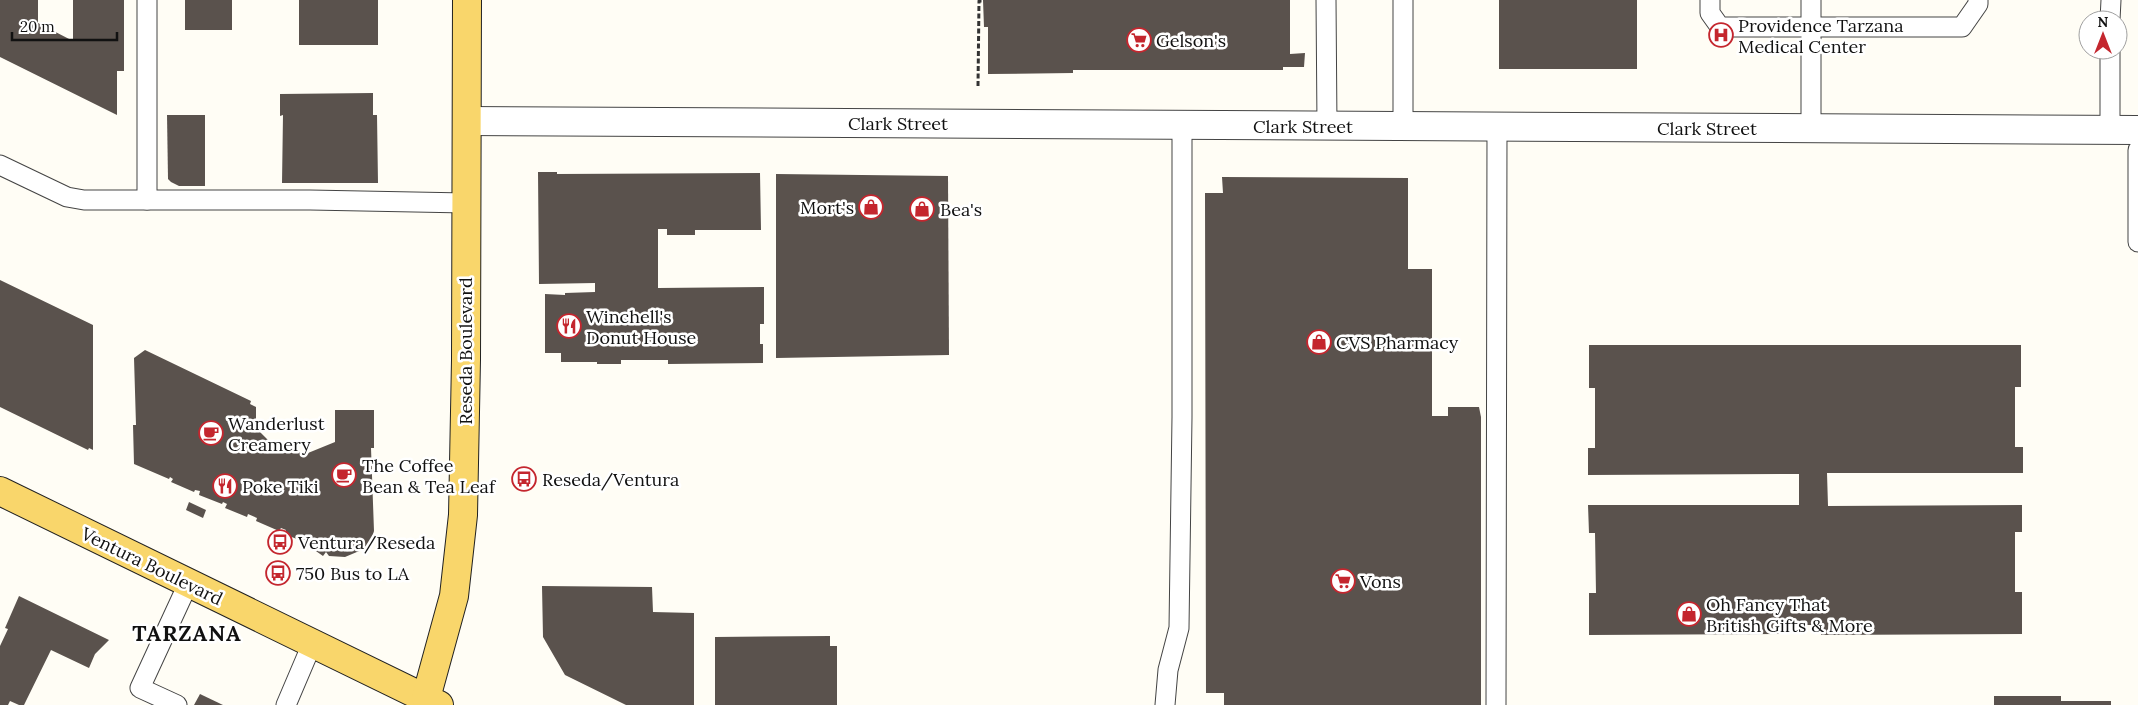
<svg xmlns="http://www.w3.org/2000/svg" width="2138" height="705" font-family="Lora,serif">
	<rect width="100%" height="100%" fill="#fffdf5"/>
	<!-- building -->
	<g fill="#5a524d">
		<path d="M0,0H38V23L73,41V0H124V71H117V115L0,57Z"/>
		<rect x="185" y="0" width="47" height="30"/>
		<rect x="299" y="0" width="79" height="45"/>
		<path d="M983,0H1290V54L1305,53L1304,67H1283V70H1073V73L988,74V27H984Z"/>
		<rect x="1499" y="0" width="138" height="69"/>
		<path d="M373,93V115H377L378,183H282L283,115L280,116V94Z"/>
		<path d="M167,115H205V186H179L171,182L168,179Z"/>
		<path d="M538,172H557V174L760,173L761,230H695V235H667V229H658V288L764,287V324H760V344H763V363L668,364V360H621V364H597V362H561V353H545V294L565,295V293L595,292V283L539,284Z"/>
		<path d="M776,174L948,176L949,355L776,358Z"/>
		<path d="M1222,177L1408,178V269H1432V416H1448V407H1479L1481,417V705H1224V693H1206L1205,193H1223Z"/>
		<path d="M0,280L93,325V450L89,448L88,450L0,407Z"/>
		<path d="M1589,345H2021V387H2015V447H2023V473H1827L1828,506L2022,505V532H2015V592H2022V634L1821,635V625H1790V634L1589,635V593H1596L1595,533H1589L1588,505H1799V474L1588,475V448H1595V388H1589Z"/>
		<path d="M145,350L251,401L250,404L256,407V428L271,443L287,451L308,453L335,442V410H374V448H371L374,531L371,541L364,549L345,557L329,556L326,552L323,556L313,549L317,542L308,541L307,543L284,534L286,530L281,528L279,531L256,521L257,518L248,514L247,517L225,508L227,504L223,502L222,504L199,495L200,491L195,490L194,492L171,482L173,479L170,477L169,479L134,464L133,425H136L134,358Z"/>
		<path d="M189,502L206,510L203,518L186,510Z"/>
		<path d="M542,586L652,587L653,612L694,613V705H626L565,675L543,637Z"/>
		<path d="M19,596L109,640L95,654L89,668L51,650L24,705H19L10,701L8,705H0V646L8,629L5,628Z"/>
		<path d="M830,636V646H837V705H715V637Z"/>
		<path d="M200,694L223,705H194Z"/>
		<path d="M1994,696H2061V701H2111V705H1994Z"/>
	</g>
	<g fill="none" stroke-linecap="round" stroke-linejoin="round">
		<!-- lane casing -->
		<g stroke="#444" stroke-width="21">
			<g id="lane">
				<path d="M147,0V200"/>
				<path d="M1326,0L1327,126"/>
				<path d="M1403,0V126"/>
				<path d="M1710,0V13L1720,27H1962L1978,4V0"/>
				<path d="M1811,0V128"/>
				<path d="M2110,20L2111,0"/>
				<path d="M2110,129V50"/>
				<path d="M2138,150V242"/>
				<path d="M0,165L67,197L84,200H310L466,203"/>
				<path d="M177,705L140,688L188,584"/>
				<path d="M286,705L312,644"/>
				<path d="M1165,705L1168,670L1179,628L1182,417V125"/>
				<path d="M1496,705L1497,127"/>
			</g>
		</g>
		<!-- street casing -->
		<g stroke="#444" stroke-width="30">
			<path id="street" d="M467,121L2138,130"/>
		</g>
		<!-- primary casing -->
		<g stroke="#222" stroke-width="30">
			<g id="primary">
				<path d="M0,491L439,705"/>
				<path d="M426,698L454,596L463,515L466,360L467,0"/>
			</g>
		</g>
		<!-- path -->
		<path stroke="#333" stroke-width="3" stroke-dasharray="5 2.5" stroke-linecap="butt" d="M978,86L979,1H983"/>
		<!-- lane -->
		<use href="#lane" stroke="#fff" stroke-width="19"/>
		<!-- street -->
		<use href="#street" stroke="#fff" stroke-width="28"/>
		<!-- primary -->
		<use href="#primary" stroke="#f9d66b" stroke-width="28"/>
	</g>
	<!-- icons -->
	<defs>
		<g id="hospital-ring" transform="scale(1.25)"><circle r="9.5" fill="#fff" stroke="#c4262e" stroke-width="1.5"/><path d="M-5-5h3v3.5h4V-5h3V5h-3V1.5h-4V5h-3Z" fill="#c4262e"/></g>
		<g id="supermarket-ring" transform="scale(1.25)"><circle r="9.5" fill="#fff" stroke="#c4262e" stroke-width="1.5"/><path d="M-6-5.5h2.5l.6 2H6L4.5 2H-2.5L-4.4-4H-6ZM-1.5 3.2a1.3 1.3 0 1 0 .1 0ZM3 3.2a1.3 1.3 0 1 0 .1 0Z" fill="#c4262e"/></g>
		<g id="shop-ring" transform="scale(1.25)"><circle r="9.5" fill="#fff" stroke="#c4262e" stroke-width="1.5"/><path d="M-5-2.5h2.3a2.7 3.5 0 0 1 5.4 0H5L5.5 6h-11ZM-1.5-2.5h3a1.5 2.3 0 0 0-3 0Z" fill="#c4262e"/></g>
		<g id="restaurant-ring" transform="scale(1.25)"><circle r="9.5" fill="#fff" stroke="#c4262e" stroke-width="1.5"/><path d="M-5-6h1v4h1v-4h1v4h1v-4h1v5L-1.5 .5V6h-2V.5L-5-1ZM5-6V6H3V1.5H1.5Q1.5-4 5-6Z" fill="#c4262e"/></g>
		<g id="cafe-ring" transform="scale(1.25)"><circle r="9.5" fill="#fff" stroke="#c4262e" stroke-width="1.5"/><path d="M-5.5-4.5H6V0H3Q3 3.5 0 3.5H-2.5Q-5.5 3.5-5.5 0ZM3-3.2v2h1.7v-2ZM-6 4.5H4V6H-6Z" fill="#c4262e"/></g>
		<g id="bus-ring" transform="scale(1.25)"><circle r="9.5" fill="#fff" stroke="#c4262e" stroke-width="1.5"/><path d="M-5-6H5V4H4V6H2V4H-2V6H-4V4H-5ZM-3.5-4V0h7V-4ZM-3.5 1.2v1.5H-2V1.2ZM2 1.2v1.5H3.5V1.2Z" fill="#c4262e"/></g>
	</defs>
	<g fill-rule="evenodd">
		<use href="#hospital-ring" x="1721" y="35"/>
		<use href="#supermarket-ring" x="1139" y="40"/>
		<use href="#shop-ring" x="871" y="207"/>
		<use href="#shop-ring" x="922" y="209"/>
		<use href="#restaurant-ring" x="569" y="326"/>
		<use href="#shop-ring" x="1319" y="342"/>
		<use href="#cafe-ring" x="211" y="433"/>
		<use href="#cafe-ring" x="344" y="475"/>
		<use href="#bus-ring" x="524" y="479"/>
		<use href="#restaurant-ring" x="225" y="486"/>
		<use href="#bus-ring" x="280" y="542"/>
		<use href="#bus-ring" x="278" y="573"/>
		<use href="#supermarket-ring" x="1343" y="581"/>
		<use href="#shop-ring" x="1689" y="614"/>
	</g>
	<g text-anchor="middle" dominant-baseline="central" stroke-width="5" stroke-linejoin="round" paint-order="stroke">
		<!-- poi labels -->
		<g font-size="18" fill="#111" stroke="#fff" text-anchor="start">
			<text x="1738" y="25">Providence Tarzana<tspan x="1738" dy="21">Medical Center</tspan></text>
			<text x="1156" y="40">Gelson's</text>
			<text x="854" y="207" text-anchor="end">Mort's</text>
			<text x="940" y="209">Bea's</text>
			<text x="586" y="316">Winchell's<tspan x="586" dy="21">Donut House</tspan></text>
			<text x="1336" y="342">CVS Pharmacy</text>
			<text x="228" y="423">Wanderlust<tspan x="228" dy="21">Creamery</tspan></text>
			<text x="362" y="465">The Coffee<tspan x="362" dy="21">Bean &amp; Tea Leaf</tspan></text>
			<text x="542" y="479">Reseda/Ventura</text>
			<text x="242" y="486">Poke Tiki</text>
			<text x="298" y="542">Ventura/Reseda</text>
			<text x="296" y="573">750 Bus to LA</text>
			<text x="1360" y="581">Vons</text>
			<text x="1706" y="604">Oh Fancy That<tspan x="1706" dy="21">British Gifts &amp; More</tspan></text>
		</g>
		<!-- street labels -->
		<g font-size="18" fill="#111" stroke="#fff">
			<text x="898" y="123">Clark Street</text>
			<text x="1303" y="126">Clark Street</text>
			<text x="1707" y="128">Clark Street</text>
			<text transform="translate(465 351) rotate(-90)">Reseda Boulevard</text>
			<text transform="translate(152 566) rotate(26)">Ventura Boulevard</text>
		</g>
		<!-- district labels -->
		<g font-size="22" font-weight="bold" letter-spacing="1" fill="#111" stroke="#fff">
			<text x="187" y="633">TARZANA</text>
		</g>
	</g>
	<!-- north arrow -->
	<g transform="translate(2103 35)"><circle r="24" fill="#ffffff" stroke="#a0a0a0"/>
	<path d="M0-4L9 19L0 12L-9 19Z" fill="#c4262e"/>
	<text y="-8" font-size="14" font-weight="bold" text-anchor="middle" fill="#111111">N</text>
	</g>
	<!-- scale -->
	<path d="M12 32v8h105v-8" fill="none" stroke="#111111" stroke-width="2.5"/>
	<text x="20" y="32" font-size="15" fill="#111111" stroke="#ffffff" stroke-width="4" paint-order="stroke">20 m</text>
</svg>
